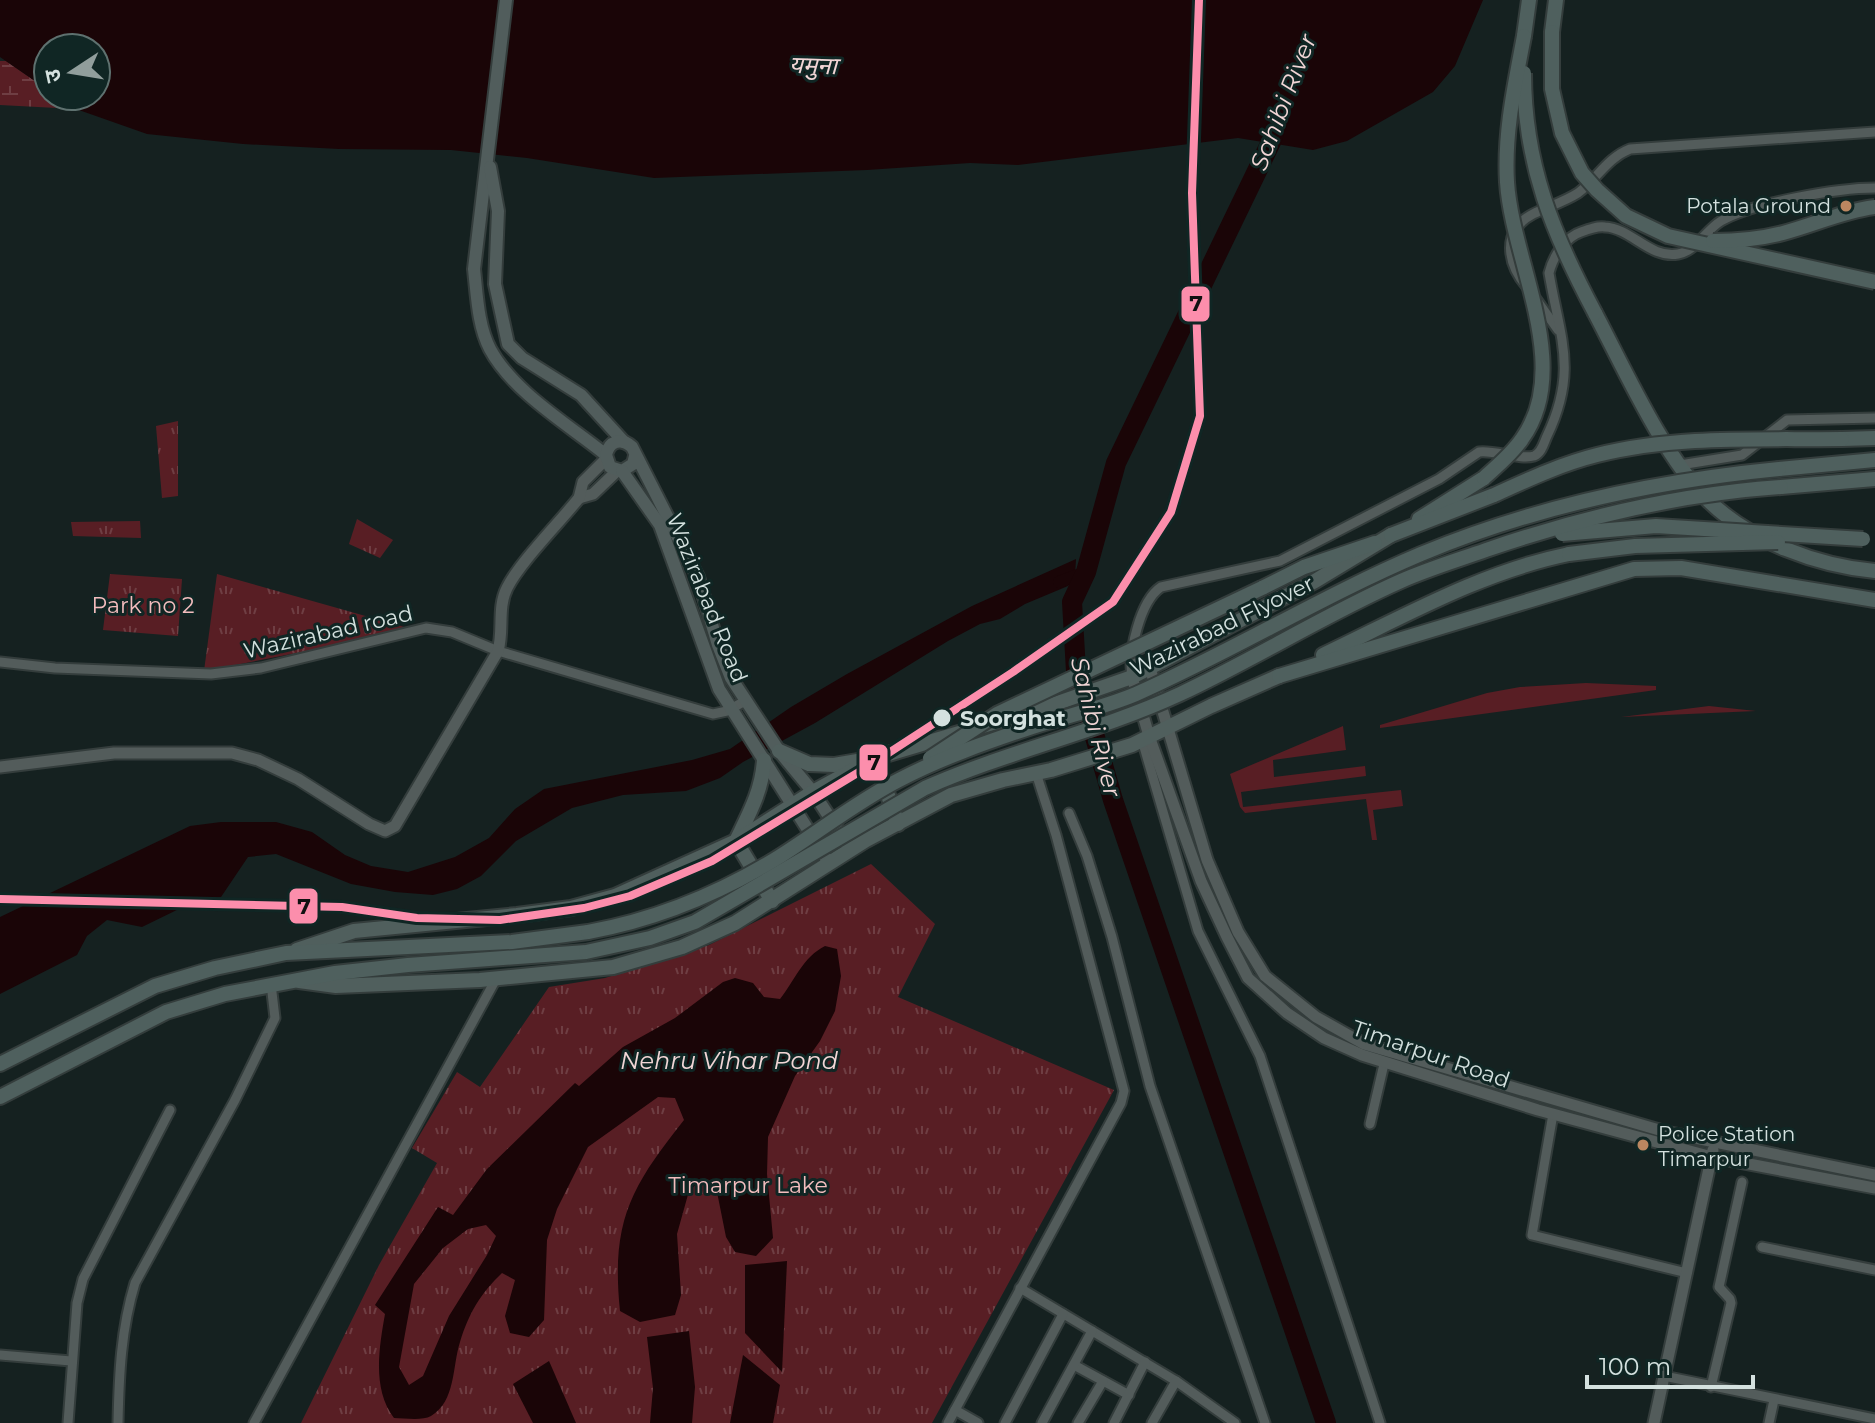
<svg xmlns="http://www.w3.org/2000/svg" width="1875" height="1423" font-family="Montserrat,'Noto Sans Devanagari',sans-serif">
	<defs>
		<pattern id="wetland-marsh" width="20" height="14" patternUnits="userSpaceOnUse" patternTransform="scale(2)"><rect width="20" height="14" fill="#581e24"/><path d="M1 5h8M5 5V1M11 12h8M15 12V8" fill="none" stroke="#6f3e43"/></pattern>
		<pattern id="park-tufts" width="24" height="20" patternUnits="userSpaceOnUse" patternTransform="scale(2)"><rect width="24" height="20" fill="#581e24"/><path d="M3 7l-1-3M5 7V3M7 7l1-3M15 17l-1-3M17 17v-4M19 17l1-3" fill="none" stroke="#6f3e43"/></pattern>
	</defs>
	<rect width="100%" height="100%" fill="#152120"/>
	<!-- grass -->
	<g fill="#581e24">
		<path d="M1586,683L1656,686V690L1380,728V725L1487,693L1520,687Z"/>
		<path d="M1709,706L1756,711L1621,717Z"/>
		<path d="M1343,726L1346,750L1273,760L1274,777L1365,766L1366,776L1241,792L1243,807L1401,790L1403,806L1373,810L1377,840H1372L1366,799L1245,813L1240,807L1230,774Z"/>
	</g>
	<!-- wetland -->
	<path fill="url(#wetland-marsh)" d="M0,61H6L48,90V96H57L76,109L0,105Z"/>
	<!-- park -->
	<g fill="url(#park-tufts)">
		<path d="M178,421V496L162,498L156,426Z"/>
		<path d="M357,519L393,540L380,558L349,544Z"/>
		<path d="M140,521L141,538L73,536L71,522Z"/>
		<path d="M110,574L182,579L178,636L103,630Z"/>
		<path d="M217,574L415,630L204,671Z"/>
		<path d="M871,864L935,924L898,997L1114,1090L932,1423H301L379,1265L437,1163L412,1148L457,1072L480,1087L549,987L605,978L709,945Z"/>
	</g>
	<!-- water -->
	<g fill="#1a0507" fill-rule="evenodd">
		<path d="M0,0H1483L1455,66L1433,92L1347,141L1313,150L1238,138L1018,165L970,163L867,170L654,178L527,158L451,150L339,149L243,144L147,134L76,109L57,96H96V48H48V90L0,57Z"/>
		<path d="M1076,559L1075,576L1068,586L1025,604L1000,619L980,624L948,641L815,723L743,762L720,778L686,791L623,795L572,808L516,841L481,876L457,889L433,895L395,892L351,884L276,854L248,857L221,897L183,907L142,927L107,920L87,936L77,955L0,994V917L190,826L221,822H276L312,832L345,855L371,866L408,872L455,857L489,838L515,809L544,789L692,760L730,749L791,707L847,674L972,606Z"/>
		<path d="M825,946L837,949L841,976L835,1011L820,1041L795,1076L768,1137L767,1174L773,1238L756,1256L735,1252L726,1237L715,1182L703,1178L689,1191L677,1234L681,1295L675,1315L640,1322L620,1311C611,1222 630,1188 684,1120L675,1098L658,1097L588,1147L557,1209L547,1240L544,1320L529,1337L510,1333L505,1316L515,1280L502,1273C480,1294 469,1313 460,1342C452,1367 456,1401 431,1416C422,1421 404,1418 394,1418C372,1389 379,1348 385,1314L375,1305L438,1207L453,1215L487,1169L575,1083L579,1086L623,1047L675,1018L723,982L735,978L753,983L764,997L780,999C795,980 803,957 825,946ZM486,1225L496,1236L487,1255L449,1316L423,1376L409,1385L399,1367L414,1284L443,1248L468,1229Z"/>
		<path d="M787,1261L782,1372L745,1333V1265Z"/>
		<path d="M689,1331L695,1387L692,1423H650L653,1388L647,1337Z"/>
		<path d="M743,1355L780,1385L773,1423H730Z"/>
		<path d="M549,1361L576,1423H533L513,1384Z"/>
	</g>
	<g fill="none" stroke-linecap="round" stroke-linejoin="round">
		<!-- canal -->
		<path stroke="#1a0507" stroke-width="12" d="M1059,582L1086,572"/>
		<!-- river -->
		<path stroke="#1a0507" stroke-width="20" d="M1279,119L1271,142L1116,463L1086,572L1072,602L1076,671L1113,800L1326,1423"/>
		<!-- minor casing -->
		<g stroke="#343d3c" stroke-width="13">
			<g id="minor">
				<path d="M1527,287C1508,265 1500,231 1533,214C1547,207 1564,202 1578,193C1597,179 1607,158 1630,149L1875,132"/>
				<path d="M1536,299L1558,330"/>
				<path d="M1680,465L1742,455L1787,420L1875,418"/>
				<path d="M0,662L55,668L211,674L261,668L426,628L452,632L498,651L713,714L727,711L745,701"/>
				<path d="M1132,677C1128,653 1140,601 1161,587L1280,561L1439,479L1479,452C1495,450 1520,460 1534,456C1542,453 1544,442 1547,436C1578,371 1560,338 1549,273C1553,257 1565,237 1581,232C1589,229 1597,226 1605,227C1631,228 1650,259 1678,254C1696,251 1706,230 1721,221C1752,203 1838,188 1875,188"/>
				<path d="M1142,740L1198,931L1260,1056L1380,1423"/>
				<path d="M1069,813L1087,856L1112,937L1150,1086L1265,1423"/>
				<path d="M1553,1114L1532,1235L1687,1273"/>
				<path d="M1370,1124L1384,1064"/>
				<path d="M1762,1247L1875,1270"/>
				<path d="M1020,1288L1176,1381L1235,1423"/>
				<path d="M0,1355L71,1361"/>
				<path d="M1074,1365L1129,1395"/>
				<path d="M1664,1376L1875,1419"/>
				<path d="M1711,1387L1731,1303L1730,1299L1719,1287L1742,1182"/>
				<path d="M955,1410L978,1423"/>
				<path d="M68,1423L77,1303L83,1279L170,1110"/>
				<path d="M118,1423C119,1375 121,1329 135,1283L235,1100L275,1018L271,984"/>
				<path d="M254,1423L496,979"/>
				<path d="M948,1423L1121,1103L1124,1091L1056,835L1036,773"/>
				<path d="M1005,1423L1063,1314"/>
				<path d="M1042,1423L1092,1331"/>
				<path d="M1078,1423L1103,1381"/>
				<path d="M1114,1423L1145,1362"/>
				<path d="M1152,1423L1176,1381"/>
				<path d="M1769,1423L1774,1400"/>
			</g>
		</g>
		<!-- tertiary casing -->
		<g stroke="#343d3c" stroke-width="15">
			<g id="tertiary">
				<path d="M579,498L593,494L617,471"/>
				<path d="M1150,668L1207,860L1238,932L1265,976L1316,1017L1364,1044L1666,1132L1875,1175"/>
				<path d="M1132,677L1149,736L1201,881L1227,937L1248,978L1287,1013L1324,1038L1362,1055L1538,1110L1712,1157L1875,1188"/>
				<path d="M0,767L114,753H232L258,760L298,779L369,824L385,831L395,826L498,651C504,630 497,608 507,588C520,562 560,522 579,498L583,482L606,459"/>
				<path d="M1654,1423L1713,1150"/>
			</g>
		</g>
		<!-- secondary casing -->
		<g stroke="#343d3c" stroke-width="16">
			<g id="secondary">
				<path d="M506,0L474,269C477,296 478,326 490,349C513,392 569,425 606,455"/>
				<path d="M490,167L498,211L495,284L508,344L522,358L581,395L624,442"/>
				<path d="M635,456L633,464L622,471L610,467L606,455C609,441 621,437 632,447L698,577L718,645L731,678L779,751L813,792L851,850"/>
				<path d="M622,471L660,525L719,689L829,863"/>
			</g>
		</g>
		<!-- primary casing -->
		<g stroke="#343d3c" stroke-width="18">
			<g id="primary">
				<path d="M779,751L809,764L834,765L875,758L898,824"/>
				<path d="M764,760C762,791 749,814 736,841L772,901"/>
				<path d="M297,950L354,931L517,915L571,908L615,896L736,841L813,792L875,758L1043,708L1132,677L1315,581L1391,535"/>
				<path d="M299,981L336,986L480,980L613,967L682,947L735,923L866,840L951,795L1003,780L1051,770L1132,745L1211,706L1279,676"/>
			</g>
		</g>
		<!-- trunk casing -->
		<g stroke="#343d3c" stroke-width="18">
			<g id="trunk">
				<path d="M1552,32L1556,0"/>
				<path d="M1524,36L1529,0"/>
				<path d="M1595,313C1625,370 1663,456 1709,501C1750,541 1818,566 1875,571"/>
				<path d="M1842,439L1875,438"/>
				<path d="M1779,469L1875,460"/>
				<path d="M1781,487L1875,479"/>
				<path d="M1419,519L1484,478"/>
				<path d="M1391,535L1494,495"/>
				<path d="M1262,588L1304,567L1375,543"/>
				<path d="M1323,655C1403,617 1481,572 1569,554"/>
				<path d="M1279,676L1634,569L1681,568L1875,600"/>
				<path d="M0,1064L155,986L215,968L286,953L512,942L588,932"/>
				<path d="M0,1097L166,1012L225,994L335,973L408,965L586,952"/>
			</g>
		</g>
		<!-- minor -->
		<use href="#minor" stroke="#535c5b" stroke-width="9"/>
		<!-- tertiary -->
		<use href="#tertiary" stroke="#535c5b" stroke-width="11"/>
		<!-- secondary -->
		<use href="#secondary" stroke="#515d5c" stroke-width="12"/>
		<!-- primary -->
		<use href="#primary" stroke="#505f5d" stroke-width="14"/>
		<!-- trunk -->
		<use href="#trunk" stroke="#4f605e" stroke-width="14"/>
		<!-- trunk-bridge casing -->
		<g stroke="#343d3c" stroke-width="18" stroke-linecap="butt">
			<g id="trunk-bridge">
				<path d="M1552,32V89L1562,133L1582,173L1597,190L1626,216L1668,236L1875,282"/>
				<path d="M1524,73C1524,164 1553,234 1595,313"/>
				<path d="M1713,241C1737,241 1760,239 1783,233C1814,225 1843,211 1875,207"/>
				<path d="M1484,478C1497,466 1512,454 1522,439C1574,367 1512,261 1507,182C1504,133 1515,84 1524,36"/>
				<path d="M1494,495C1527,480 1561,464 1597,455C1676,435 1761,440 1842,439"/>
				<path d="M1562,534L1656,526L1863,539"/>
				<path d="M1569,554L1635,546L1778,542"/>
				<path d="M930,758L997,714L1262,588"/>
				<path d="M588,932C654,920 716,895 774,860C816,834 856,802 899,780C941,758 987,742 1032,727C1066,716 1103,708 1136,694C1233,651 1324,595 1421,554C1536,506 1655,481 1779,469"/>
				<path d="M586,952L650,938L695,922L925,788C1008,751 1098,732 1180,694C1255,659 1326,614 1401,581C1428,569 1458,560 1486,550C1582,517 1680,494 1781,487"/>
			</g>
		</g>
		<!-- trunk-bridge -->
		<use href="#trunk-bridge" stroke="#4f605e" stroke-width="14"/>
		<!-- metro-1 casing -->
		<g stroke="#102624" stroke-width="14">
			<path id="metro-1" d="M0,899L342,907L417,918L500,920L584,908L630,896L712,861L864,769L1013,672L1113,602L1171,512L1200,416L1192,193L1199,0"/>
		</g>
		<!-- metro-1 -->
		<use href="#metro-1" stroke="#fc8eac" stroke-width="8"/>
	</g>
	<!-- markers -->
	<g fill="#bb8660" stroke="#102624" stroke-width="3">
		<circle cx="1846" cy="206" r="7"/>
		<circle cx="1643" cy="1145" r="7"/>
	</g>
	<circle fill="#d4e1df" stroke="#102624" stroke-width="3" cx="942" cy="718" r="10"/>
	<g text-anchor="middle" dominant-baseline="central" stroke-width="6" stroke-linejoin="round" paint-order="stroke">
		<!-- bus labels -->
		<g font-size="20" fill="#d4e1df" stroke="#102624" text-anchor="end">
			<text x="1831" y="206">Potala Ground</text>
			<text x="1658" y="1134" text-anchor="start">Police Station<tspan x="1658" dy="25">Timarpur</tspan></text>
		</g>
		<!-- street labels -->
		<g font-size="22" fill="#d4e1df" stroke="#102624">
			<text transform="translate(707 598) rotate(68)">Wazirabad Road</text>
			<text transform="translate(1222 626) rotate(-26)">Wazirabad Flyover</text>
			<text transform="translate(328 632) rotate(-13)">Wazirabad road</text>
			<text transform="translate(1431 1054) rotate(19)">Timarpur Road</text>
		</g>
		<!-- park labels -->
		<g font-size="22" fill="#f3bdbe" stroke="#102624">
			<text x="143" y="605">Park no 2</text>
			<text x="748" y="1185">Timarpur Lake</text>
		</g>
		<!-- stop labels -->
		<g font-size="22" font-weight="bold" fill="#d4e1df" stroke="#102624" text-anchor="start">
			<text x="960" y="718">Soorghat</text>
		</g>
		<!-- water labels -->
		<g font-size="24" font-style="italic" fill="#f2d6d6" stroke="#102624">
			<text transform="translate(813 65) rotate(2)">यमुना</text>
			<text transform="translate(1283 102) rotate(-69)">Sahibi River</text>
			<text transform="translate(1096 727) rotate(76)">Sahibi River</text>
			<text x="729" y="1060">Nehru Vihar Pond</text>
		</g>
	</g>
	<g stroke="#102624" stroke-width="3">
		<rect x="1180" y="285" width="31" height="38" rx="8" fill="#fc8eac"/>
		<rect x="858" y="743" width="31" height="39" rx="8" fill="#fc8eac"/>
		<rect x="288" y="887" width="31" height="38" rx="8" fill="#fc8eac"/>
	</g>
	<g font-size="22" text-anchor="middle" font-weight="bold" fill="#111">
		<text x="1196" y="311">7</text>
		<text x="874" y="770">7</text>
		<text x="304" y="914">7</text>
	</g>
	<!-- north arrow -->
	<g transform="translate(72 72) rotate(258)"><circle r="38" fill="#102624" stroke="#5e716f" stroke-width="2"/>
	<path d="M0-6L14 30L0 20L-14 30Z" fill="#919e9c"/>
	<text y="-12" font-size="22" font-weight="bold" text-anchor="middle" fill="#d4e1df">उ</text>
	</g>
	<!-- scale -->
	<path d="M1587 1375v12h166v-12" fill="none" stroke="#d4e1df" stroke-width="4"/>
	<text x="1599" y="1375" font-size="24" fill="#d4e1df" stroke="#102624" stroke-width="6" paint-order="stroke">100 m</text>
</svg>
